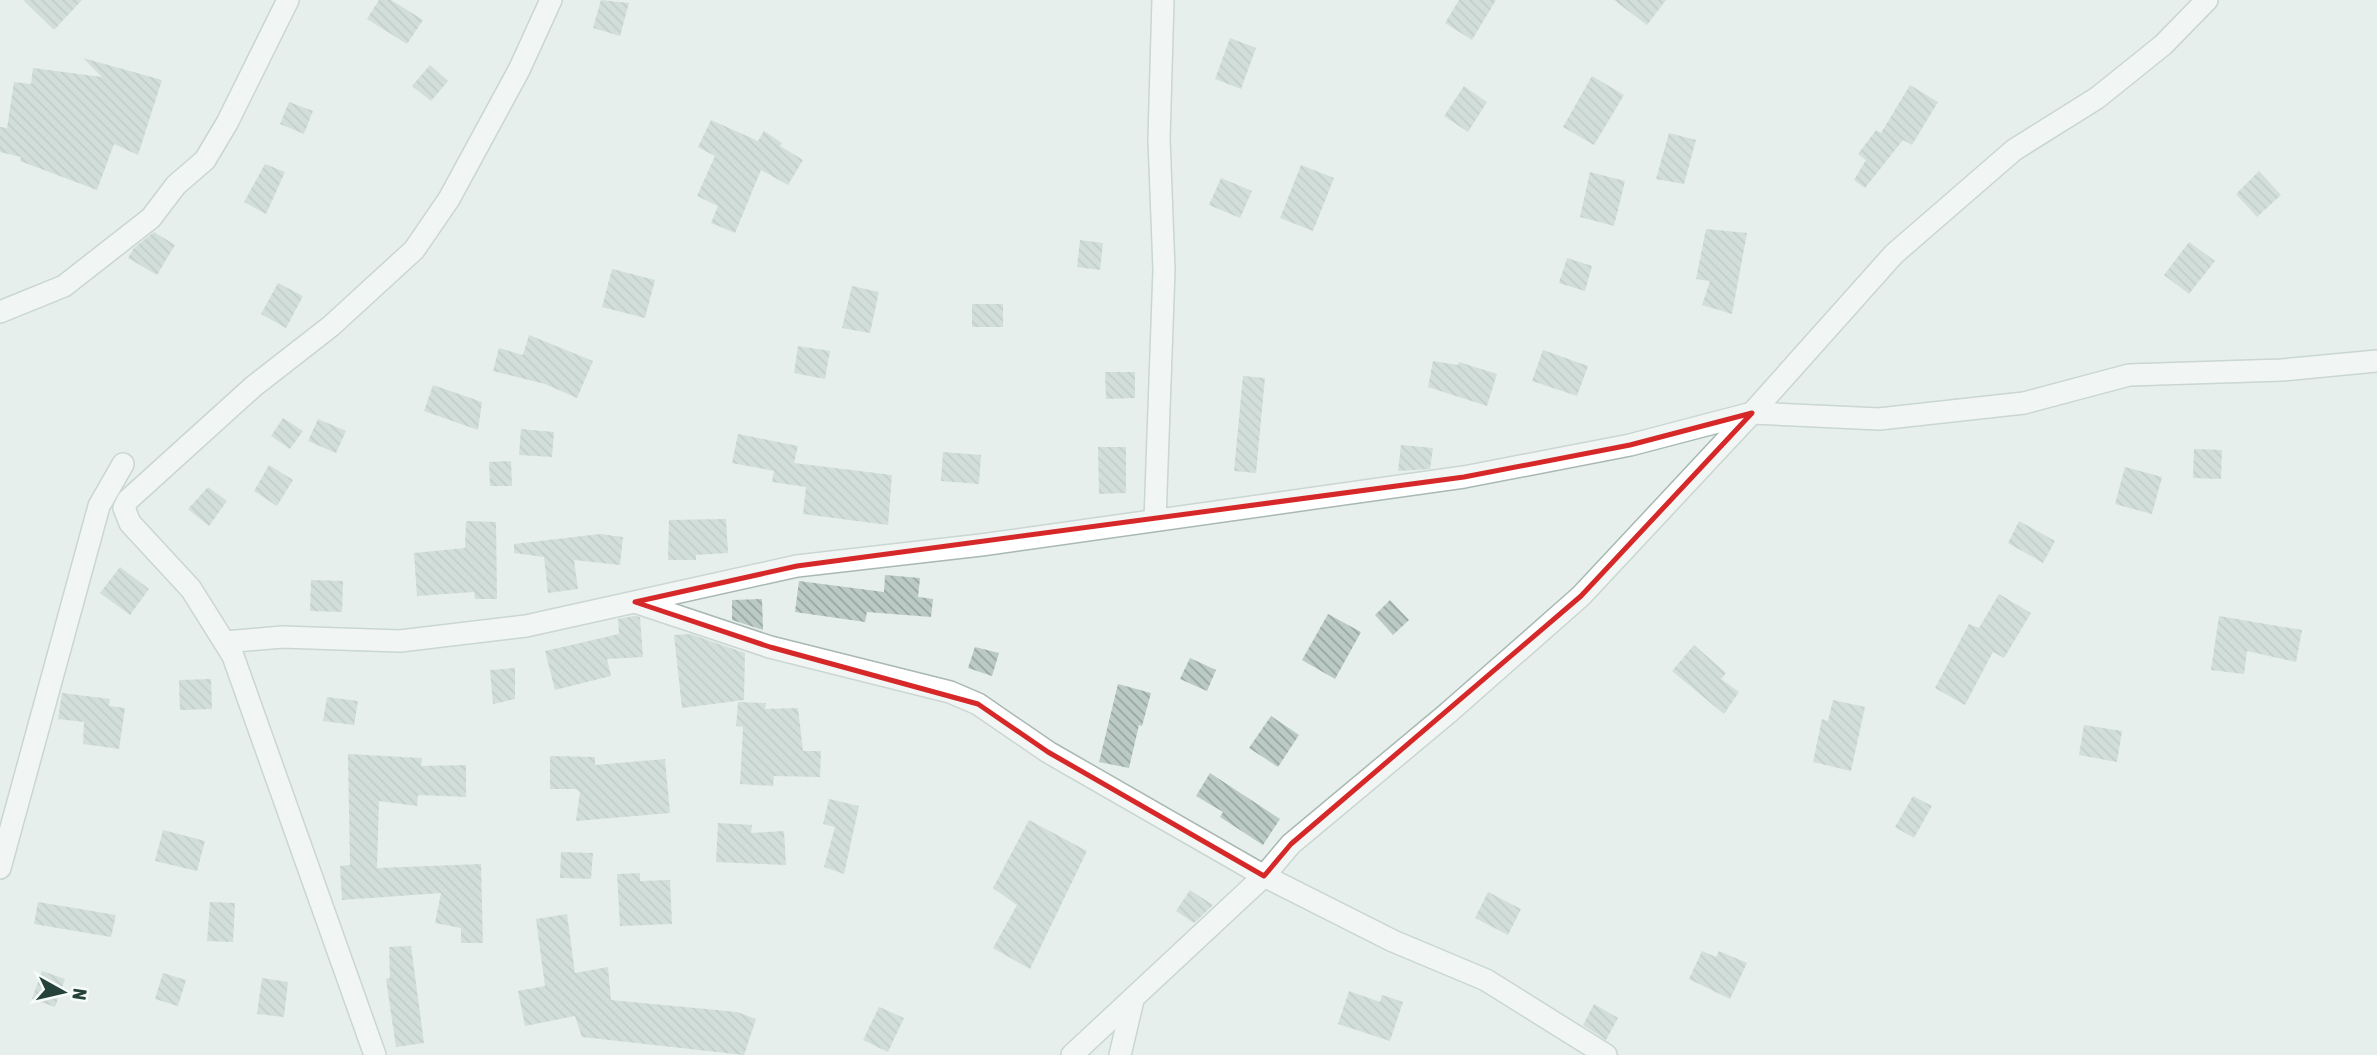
<svg xmlns="http://www.w3.org/2000/svg" width="2377" height="1055" font-family="'Asap Condensed',sans-serif">
	<defs>
		<pattern id="building-back-hatch" width="6" height="6" patternUnits="userSpaceOnUse" patternTransform="scale(1.75)"><rect width="6" height="6" fill="#bbcac4"/><path d="M-1 5l2 2M0 0l6 6M5-1l2 2" fill="none" stroke="#98a6a0"/></pattern>
	</defs>
	<rect width="100%" height="100%" fill="#e6efeb"/>
	<!-- building -->
	<g fill="url(#building-back-hatch)">
		<path d="M23,0H82L54,30Z"/>
		<path d="M379,0H391L423,20L407,44L367,19Z"/>
		<path d="M601,0L629,3L620,36L593,28Z"/>
		<path d="M1459,0H1496L1472,40L1445,23Z"/>
		<path d="M1614,0H1666L1647,25Z"/>
		<path d="M1230,38L1256,48L1241,89L1215,79Z"/>
		<path d="M83,58L162,80L138,155L114,144L97,190L20,161L21,157L0,152V127L7,128L14,82L31,84L33,68L102,77Z"/>
		<path d="M430,65L448,81L431,101L412,86Z"/>
		<path d="M1592,76L1624,95L1594,145L1563,127Z"/>
		<path d="M1910,85L1938,102L1912,145L1903,140L1865,188L1854,180L1866,160L1858,154L1876,130L1881,133Z"/>
		<path d="M1464,86L1487,102L1468,132L1444,116Z"/>
		<path d="M289,102L313,111L304,134L280,124Z"/>
		<path d="M711,120L758,141L764,131L782,143L780,146L803,160L788,185L761,170L735,233L711,223L718,206L697,196L715,156L698,147Z"/>
		<path d="M1669,133L1696,140L1684,184L1656,179Z"/>
		<path d="M265,164L285,172L266,214L244,202Z"/>
		<path d="M1301,165L1334,178L1313,231L1280,218Z"/>
		<path d="M2259,171L2281,195L2257,217L2236,194Z"/>
		<path d="M1590,172L1625,181L1614,226L1580,217Z"/>
		<path d="M1221,178L1252,191L1240,218L1209,205Z"/>
		<path d="M1706,229L1747,233L1732,314L1702,305L1710,281L1696,279Z"/>
		<path d="M154,232L175,245L157,275L128,258L134,248Z"/>
		<path d="M1080,240L1103,243L1100,270L1077,267Z"/>
		<path d="M2189,242L2215,261L2189,294L2164,275Z"/>
		<path d="M1567,258L1592,266L1585,291L1559,283Z"/>
		<path d="M612,269L655,280L645,318L602,307Z"/>
		<path d="M278,283L303,296L286,328L261,314Z"/>
		<path d="M852,286L879,292L870,333L842,328Z"/>
		<rect x="972" y="304" width="31" height="23"/>
		<path d="M529,335L593,361L577,398L545,384L493,371L499,348L523,355Z"/>
		<path d="M798,346L830,351L825,379L794,373Z"/>
		<path d="M1543,350L1588,366L1577,396L1532,381Z"/>
		<path d="M1433,361L1458,365L1459,362L1497,374L1487,406L1428,387Z"/>
		<path d="M1105,372H1135V398L1106,399Z"/>
		<path d="M1243,376L1265,378L1256,473L1234,471Z"/>
		<path d="M433,385L482,402L478,430L424,411Z"/>
		<path d="M283,418L303,431L290,449L271,436Z"/>
		<path d="M318,419L346,431L336,453L308,441Z"/>
		<path d="M521,429L554,432L552,457L519,455Z"/>
		<path d="M738,434L798,446L794,463L892,475L888,525L803,514L806,487L772,482L774,471L732,463Z"/>
		<path d="M1401,445L1433,448L1430,469L1398,471Z"/>
		<path d="M1098,447H1126V493L1099,494Z"/>
		<path d="M2194,449L2222,450L2221,479L2193,478Z"/>
		<path d="M943,452L981,455L979,484L941,481Z"/>
		<path d="M511,461L512,486H490L489,462Z"/>
		<path d="M269,465L293,480L277,506L254,491Z"/>
		<path d="M2125,467L2162,477L2152,514L2115,504Z"/>
		<path d="M208,487L227,501L209,526L188,509Z"/>
		<path d="M726,519L728,553L696,555V560H668L669,520Z"/>
		<path d="M466,521L496,522L497,599H475L474,592L417,596L414,553L465,548Z"/>
		<path d="M2019,521L2055,541L2043,563L2008,543Z"/>
		<path d="M600,534L623,537L620,565L574,560L578,589L548,593L544,557L514,553V544Z"/>
		<path d="M120,567L149,589L130,615L100,593Z"/>
		<path d="M885,575L920,578L918,597L933,599L931,617L867,612L865,622L795,612L799,581L884,592Z"/>
		<path d="M311,580L343,581L342,612L310,611Z"/>
		<path d="M1999,594L2031,613L2004,658L1993,652L1965,705L1935,688L1969,624L1979,628Z"/>
		<path d="M762,599L763,630L732,620V600Z"/>
		<path d="M1390,600L1409,620L1393,635L1375,615Z"/>
		<path d="M1328,614L1361,632L1335,679L1302,660Z"/>
		<path d="M634,616L640,617L643,657L607,659L611,676L555,690L545,651L619,634L618,619Z"/>
		<path d="M2219,616L2302,630L2296,662L2247,651L2244,674L2211,670Z"/>
		<path d="M690,634L745,653L744,700L682,708L674,635Z"/>
		<path d="M1694,645L1726,673L1721,679L1739,692L1724,714L1672,671Z"/>
		<path d="M975,647L999,653L992,676L968,668Z"/>
		<path d="M1190,658L1216,670L1207,691L1180,679Z"/>
		<path d="M515,668V699L493,704L490,670Z"/>
		<path d="M211,679L212,709L180,710L179,680Z"/>
		<path d="M1118,684L1151,693L1142,726L1139,725L1129,768L1099,762Z"/>
		<path d="M62,693L110,699L109,706L125,708L119,749L83,744L84,722L58,719Z"/>
		<path d="M327,697L358,701L354,725L323,721Z"/>
		<path d="M1833,700L1865,707L1851,771L1813,762L1822,719L1828,721Z"/>
		<path d="M738,702L766,703L765,709L798,708L803,751H821L820,777L774,776L773,786L740,784L743,727L736,726Z"/>
		<path d="M1271,716L1299,735L1278,767L1249,748Z"/>
		<path d="M2084,725L2122,731L2117,762L2079,755Z"/>
		<path d="M348,754L422,758L421,766L466,765V797L418,795L417,806L379,801L377,868L481,864L483,943H461V928L435,923L441,893L342,900L340,866L350,865Z"/>
		<path d="M550,756L595,757V765L665,759L670,813L576,821L580,792L576,789H550Z"/>
		<path d="M1210,773L1280,819L1263,845L1220,817L1223,812L1196,796Z"/>
		<path d="M1913,796L1932,806L1914,838L1895,827Z"/>
		<path d="M829,799L859,806L844,874L824,867L835,827L823,824Z"/>
		<path d="M1029,820L1087,851L1030,969L993,948L1017,905L993,888Z"/>
		<path d="M718,823L752,825L751,833L784,831L786,865L716,862Z"/>
		<path d="M163,830L205,841L197,871L155,861Z"/>
		<path d="M561,852L593,853L591,879L560,878Z"/>
		<path d="M640,873V881L670,880L672,924L620,926L617,874Z"/>
		<path d="M1190,890L1213,905L1194,923L1176,911Z"/>
		<path d="M1488,892L1521,909L1508,935L1475,918Z"/>
		<path d="M38,902L116,915L111,937L34,924Z"/>
		<path d="M210,902L235,903L233,942L207,941Z"/>
		<path d="M567,914L575,973L608,967L611,1000L737,1012L756,1019L744,1055L582,1037L575,1016L525,1026L518,991L545,986L536,919Z"/>
		<path d="M411,946L424,1043L396,1047L386,979L390,978L389,947Z"/>
		<path d="M1702,951L1716,957L1719,951L1747,963L1730,999L1689,979Z"/>
		<path d="M42,971L65,979L55,1007L32,999Z"/>
		<path d="M163,973L186,980L178,1006L155,999Z"/>
		<path d="M262,978L288,982L284,1017L257,1014Z"/>
		<path d="M1349,991L1380,1002L1382,995L1403,1002L1390,1041L1338,1024Z"/>
		<path d="M1594,1004L1618,1018L1606,1040L1583,1025Z"/>
		<path d="M879,1007L904,1018L888,1052L863,1040Z"/>
	</g>
	<g fill="none" stroke-linecap="round" stroke-linejoin="round">
		<!-- street casing -->
		<g stroke="#a8b8b2" stroke-width="24">
			<g id="street">
				<path d="M0,312L64,286L151,218L176,185L205,160L227,123L288,0"/>
				<path d="M1155,520L1164,270L1159,139L1163,0"/>
				<path d="M638,603L770,647L950,692L978,704L1048,752L1264,876L1393,941L1486,980L1606,1055"/>
				<path d="M225,642L282,637L400,641L526,626L797,566L981,545L1464,477L1630,445L1752,413L1879,419L2024,403L2129,375L2282,370L2377,361"/>
				<path d="M0,868L99,506L123,464"/>
				<path d="M375,1055L233,656L191,589L130,523L124,508L128,500L254,386L331,326L414,250L449,199L519,70L551,0"/>
				<path d="M1072,1055L1264,876L1291,844L1448,713L1581,596L1752,413L1894,254L2014,150L2097,98L2163,45L2207,0"/>
				<path d="M1120,1055L1133,1000"/>
			</g>
		</g>
		<!-- street -->
		<use href="#street" stroke="#fff" stroke-width="21"/>
	</g>
	<!-- marked area -->
	<path d="M0 0H2377V1055H0ZM1752,413L1581,596L1291,844L1264,876L1048,752L978,704L770,647L635,602L797,566L1464,477L1630,445Z" fill="#e6efeb" fill-opacity=".55" fill-rule="evenodd"/>
	<path fill="none" stroke="#d62828" stroke-width="5" stroke-linejoin="round" d="M1752,413L1581,596L1291,844L1264,876L1048,752L978,704L770,647L635,602L797,566L1464,477L1630,445Z"/>
	<!-- north arrow -->
	<g transform="translate(63 992) rotate(98)" stroke="#f7fbf9" stroke-width="5" paint-order="stroke">
	<path d="M0-5L12 26L0 18L-12 26Z" fill="#24423a"/>
	<text y="-10" font-size="19" font-weight="bold" text-anchor="middle" fill="#24423a">N</text>
	</g>
</svg>
